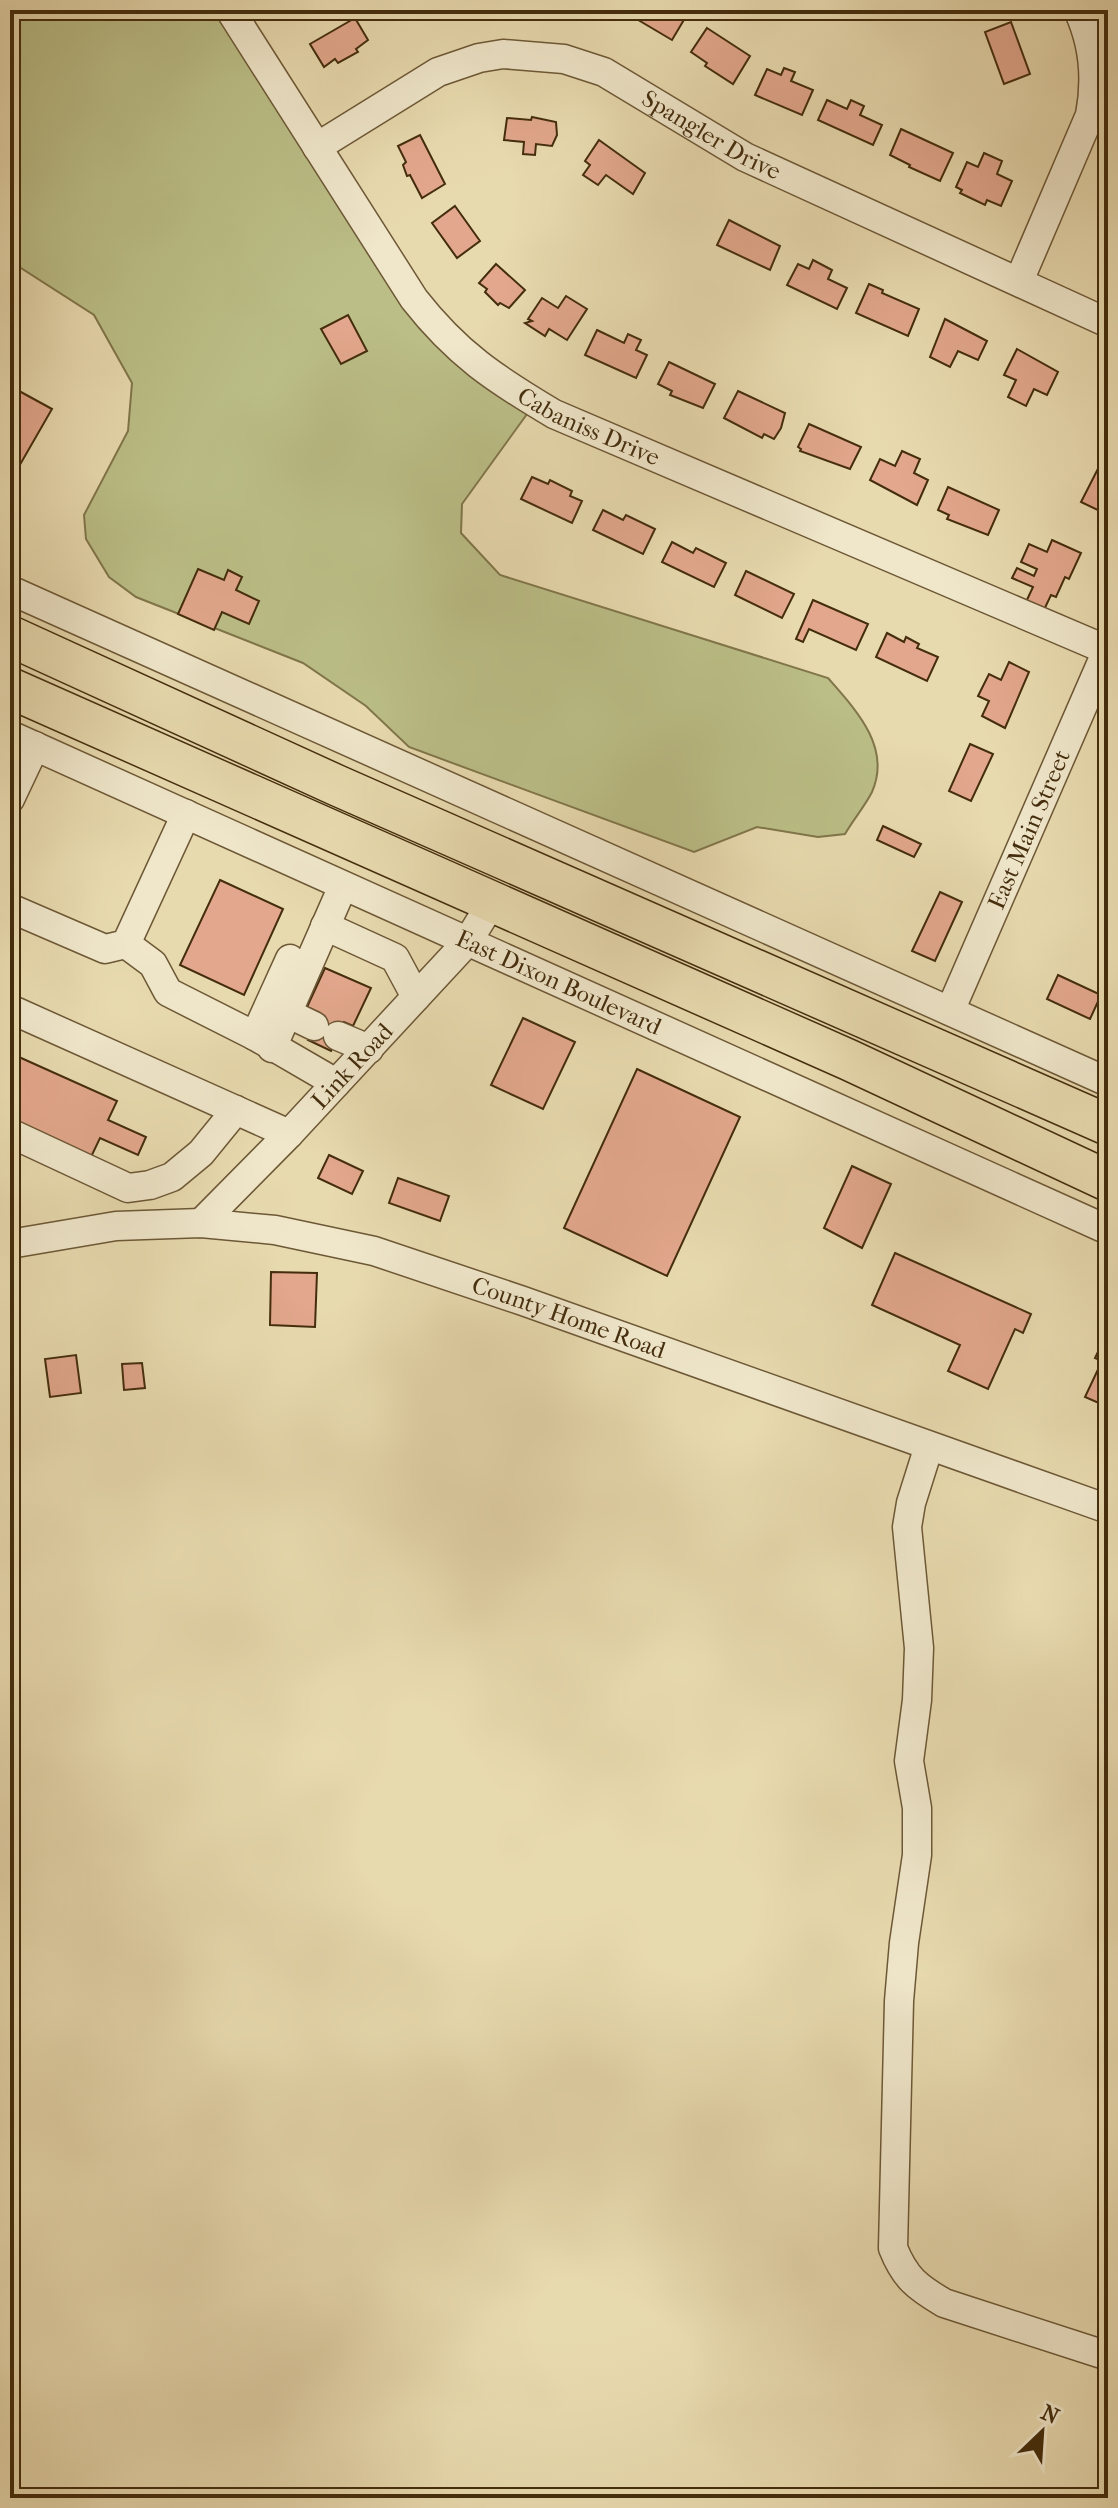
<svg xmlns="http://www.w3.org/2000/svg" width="1118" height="2508" font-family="'IM FELL French Canon',serif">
	<rect width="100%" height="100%" fill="#e8daaf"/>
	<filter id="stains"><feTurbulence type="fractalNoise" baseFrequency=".0025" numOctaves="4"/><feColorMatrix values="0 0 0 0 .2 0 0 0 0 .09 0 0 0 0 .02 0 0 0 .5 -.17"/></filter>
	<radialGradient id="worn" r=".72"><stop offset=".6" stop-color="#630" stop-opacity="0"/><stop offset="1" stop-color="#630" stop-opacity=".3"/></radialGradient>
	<!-- green -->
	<path fill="#bbbe87" stroke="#80764a" stroke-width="2" d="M10,10H230L414,299L535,403L462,504L461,533L500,575L828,678C855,709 892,747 872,792C865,806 853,820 845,834L818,837L757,827L694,852L409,747L366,706L303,663L136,597L109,577L86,539L84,515L128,431L132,383L94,315L10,261Z"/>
	<!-- building -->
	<g fill="#e2a78c" stroke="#442d0d" stroke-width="2">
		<path d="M673,10L685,18L672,40L623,11Z"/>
		<path d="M936,10H959L955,19Z"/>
		<path d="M355,18L368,40L356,49L358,52L338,63L335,59L324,67L310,44Z"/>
		<path d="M1011,22L1030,74L1004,84L985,32Z"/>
		<path d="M707,28L750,56L733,84L705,66L707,63L691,52Z"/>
		<path d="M784,68L795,72L791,81L813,90L802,115L755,95L767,69L781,75Z"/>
		<path d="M827,100L847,109L851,100L864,106L860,115L882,125L873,145L818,120Z"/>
		<path d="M532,117L556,122L557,135L552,146L536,144L535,155L523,154L524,142L504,140L507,118L531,120Z"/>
		<path d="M901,129L953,153L940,181L909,167L910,165L890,155Z"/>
		<path d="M420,135L445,184L422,198L410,175L407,176L403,165L406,162L398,146Z"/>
		<path d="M599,140L645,173L633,194L606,175L598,185L583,175L590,165L585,161Z"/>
		<path d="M984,153L1002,161L997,174L1012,181L1001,206L987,200L985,205L960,193L962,190L956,187L967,162L978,167Z"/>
		<path d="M455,206L480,241L457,258L432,223Z"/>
		<path d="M729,220L780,246L770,270L717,245Z"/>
		<path d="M813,260L832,270L828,279L847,288L837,309L787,285L798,264L809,269Z"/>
		<path d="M496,264L525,290L509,308L500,303L498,305L485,292L487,289L479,283Z"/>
		<path d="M869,284L883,290L882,293L919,309L908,336L856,313Z"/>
		<path d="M566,296L587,309L567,340L549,329L545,336L525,323L532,321L528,319L542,298L558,308Z"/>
		<path d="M348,315L367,351L341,364L321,329Z"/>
		<path d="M945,319L987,341L978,360L958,351L950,367L930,357Z"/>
		<path d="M597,330L624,343L628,334L641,340L636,350L647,355L636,378L585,355Z"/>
		<path d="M1017,349L1058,372L1047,395L1034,389L1026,406L1008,397L1016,380L1004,375Z"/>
		<path d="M669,362L715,384L703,408L670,395L672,391L658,384Z"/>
		<path d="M10,386L52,409L10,482Z"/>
		<path d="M738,391L785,413L781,428L774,439L764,434L762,438L724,418Z"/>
		<path d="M809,424L861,447L850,469L800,451L801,449L798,447Z"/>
		<path d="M902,451L920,459L914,473L928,480L917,505L870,480L880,459L895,466Z"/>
		<path d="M1105,455L1108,456V503L1102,512L1081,502Z"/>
		<path d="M532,477L548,484L550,480L572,491L570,496L582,501L572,523L521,499Z"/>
		<path d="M948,487L999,510L988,535L947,519L949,515L938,510Z"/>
		<path d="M603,510L623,520L626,515L655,529L643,554L593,530Z"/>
		<path d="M1052,540L1081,553L1069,579L1065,577L1056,597L1051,595L1043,612L1025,604L1033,587L1012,578L1017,568L1034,576L1037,569L1021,562L1029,544L1047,552Z"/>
		<path d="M672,542L693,553L696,548L726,563L714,587L662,562Z"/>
		<path d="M198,569L224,580L228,570L242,577L236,590L259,601L249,624L222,612L214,630L178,614Z"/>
		<path d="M746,571L794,594L782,618L735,595Z"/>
		<path d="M813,600L868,624L856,650L809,629L803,642L796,639Z"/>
		<path d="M887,633L904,642L906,637L919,644L917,648L938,657L927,681L876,657Z"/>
		<path d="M1009,662L1029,672L1005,728L982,716L989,701L978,696L989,674L1001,680Z"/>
		<path d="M970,744L993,754L971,801L949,791Z"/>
		<path d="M883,826L921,844L914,857L877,840Z"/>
		<path d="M220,880L283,909L244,995L180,965Z"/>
		<path d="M940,892L962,902L935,961L912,951Z"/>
		<path d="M325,968L371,988L353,1026L344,1022L331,1051L308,1040L320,1013L307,1007Z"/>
		<path d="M1058,975L1101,995L1090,1019L1047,999Z"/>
		<path d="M523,1018L575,1042L543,1109L491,1085Z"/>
		<path d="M10,1053L117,1101L108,1120L146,1137L138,1155L100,1138L91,1157L10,1120Z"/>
		<path d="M637,1069L740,1117L667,1276L564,1228Z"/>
		<path d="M329,1155L363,1171L352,1194L318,1178Z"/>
		<path d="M852,1166L891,1184L862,1248L824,1228Z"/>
		<path d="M398,1178L449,1196L440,1221L389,1203Z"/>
		<path d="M895,1253L1031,1314L1023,1333L1015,1329L988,1389L948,1371L960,1345L872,1305Z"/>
		<path d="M271,1272L317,1273L315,1327L270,1325Z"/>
		<path d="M1108,1331V1407L1085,1397L1102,1361L1095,1358Z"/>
		<path d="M76,1355L81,1393L50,1397L45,1359Z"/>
		<path d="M142,1363L145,1388L124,1390L122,1364Z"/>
	</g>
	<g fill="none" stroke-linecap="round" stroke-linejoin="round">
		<!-- minor casing -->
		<g stroke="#6d5836" stroke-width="31">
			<g id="minor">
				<path id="s1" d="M230,10L414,299C457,354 495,379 554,414L1107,650"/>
				<path id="s2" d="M317,147L438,72L479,58L503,54L564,59L604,72L745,157L1108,323"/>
				<path d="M1019,281L1090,115C1097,78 1094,44 1078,10"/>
				<path d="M10,590L1108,1082"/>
				<path id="s3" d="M10,735L1108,1230"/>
				<path d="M10,799L35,746"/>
				<path d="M10,908L105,949L126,944L186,814"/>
				<path d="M325,926L395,958L416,997"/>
				<path d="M126,944L153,964L168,992L255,1036L336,1083"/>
				<path d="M10,1009L289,1134"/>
				<path id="s4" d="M950,1011L1108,648"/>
				<path d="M287,1013L314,1026"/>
				<path d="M255,1036L290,959"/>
				<path d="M338,1036L369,1049"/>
				<path d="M272,1048L343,886"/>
				<path d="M10,1133L128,1188L150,1185L172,1177L201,1153L236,1110"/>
				<path id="s5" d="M201,1223L289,1134L468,941L492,902"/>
				<path id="s6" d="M10,1244L116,1226L201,1223L275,1230L374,1251L523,1301L1108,1509"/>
				<path d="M929,1446L911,1503L907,1527L919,1648L917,1700L909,1761L917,1808V1855L904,1943L899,2001L893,2248C905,2278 917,2287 944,2303L1108,2356"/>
			</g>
		</g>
		<!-- highway casing -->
		<g stroke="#442d0d" stroke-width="43">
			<g id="highway">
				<path d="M10,636L336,785L1108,1125"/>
				<path d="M10,688L849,1060L1108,1181"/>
			</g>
		</g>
		<!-- minor -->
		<use href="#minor" stroke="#f0e7cb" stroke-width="28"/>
		<!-- highway -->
		<use href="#highway" stroke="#e8daaf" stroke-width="40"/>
	</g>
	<g text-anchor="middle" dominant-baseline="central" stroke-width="6" stroke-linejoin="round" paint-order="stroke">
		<!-- street labels -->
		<g font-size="24" fill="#442d0d" stroke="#f0e7cb">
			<text stroke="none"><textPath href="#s2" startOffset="438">Spangler Drive</textPath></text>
			<text stroke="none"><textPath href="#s1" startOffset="562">Cabaniss Drive</textPath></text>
			<text stroke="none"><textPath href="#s4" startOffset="198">East Main Street</textPath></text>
			<text stroke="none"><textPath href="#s3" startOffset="602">East Dixon Boulevard</textPath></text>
			<text stroke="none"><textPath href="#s5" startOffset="218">Link Road</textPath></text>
			<text stroke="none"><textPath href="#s6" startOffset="574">County Home Road</textPath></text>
		</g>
	</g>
	<!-- margin -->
	<rect width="1118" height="2508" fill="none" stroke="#e8daaf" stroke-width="40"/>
	<rect x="12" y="12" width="1094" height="2484" fill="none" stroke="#442d0d" stroke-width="4"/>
	<rect x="20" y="20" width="1078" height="2468" fill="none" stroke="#442d0d" stroke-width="2"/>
	<!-- north arrow -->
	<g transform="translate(1042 2432) rotate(25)" stroke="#f0e7cb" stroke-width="6" paint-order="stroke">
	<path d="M0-6L14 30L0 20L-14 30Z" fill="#442d0d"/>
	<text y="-12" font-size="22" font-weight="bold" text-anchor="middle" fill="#442d0d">N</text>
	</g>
	<rect width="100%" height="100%" filter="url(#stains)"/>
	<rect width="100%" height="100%" fill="url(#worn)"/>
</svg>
